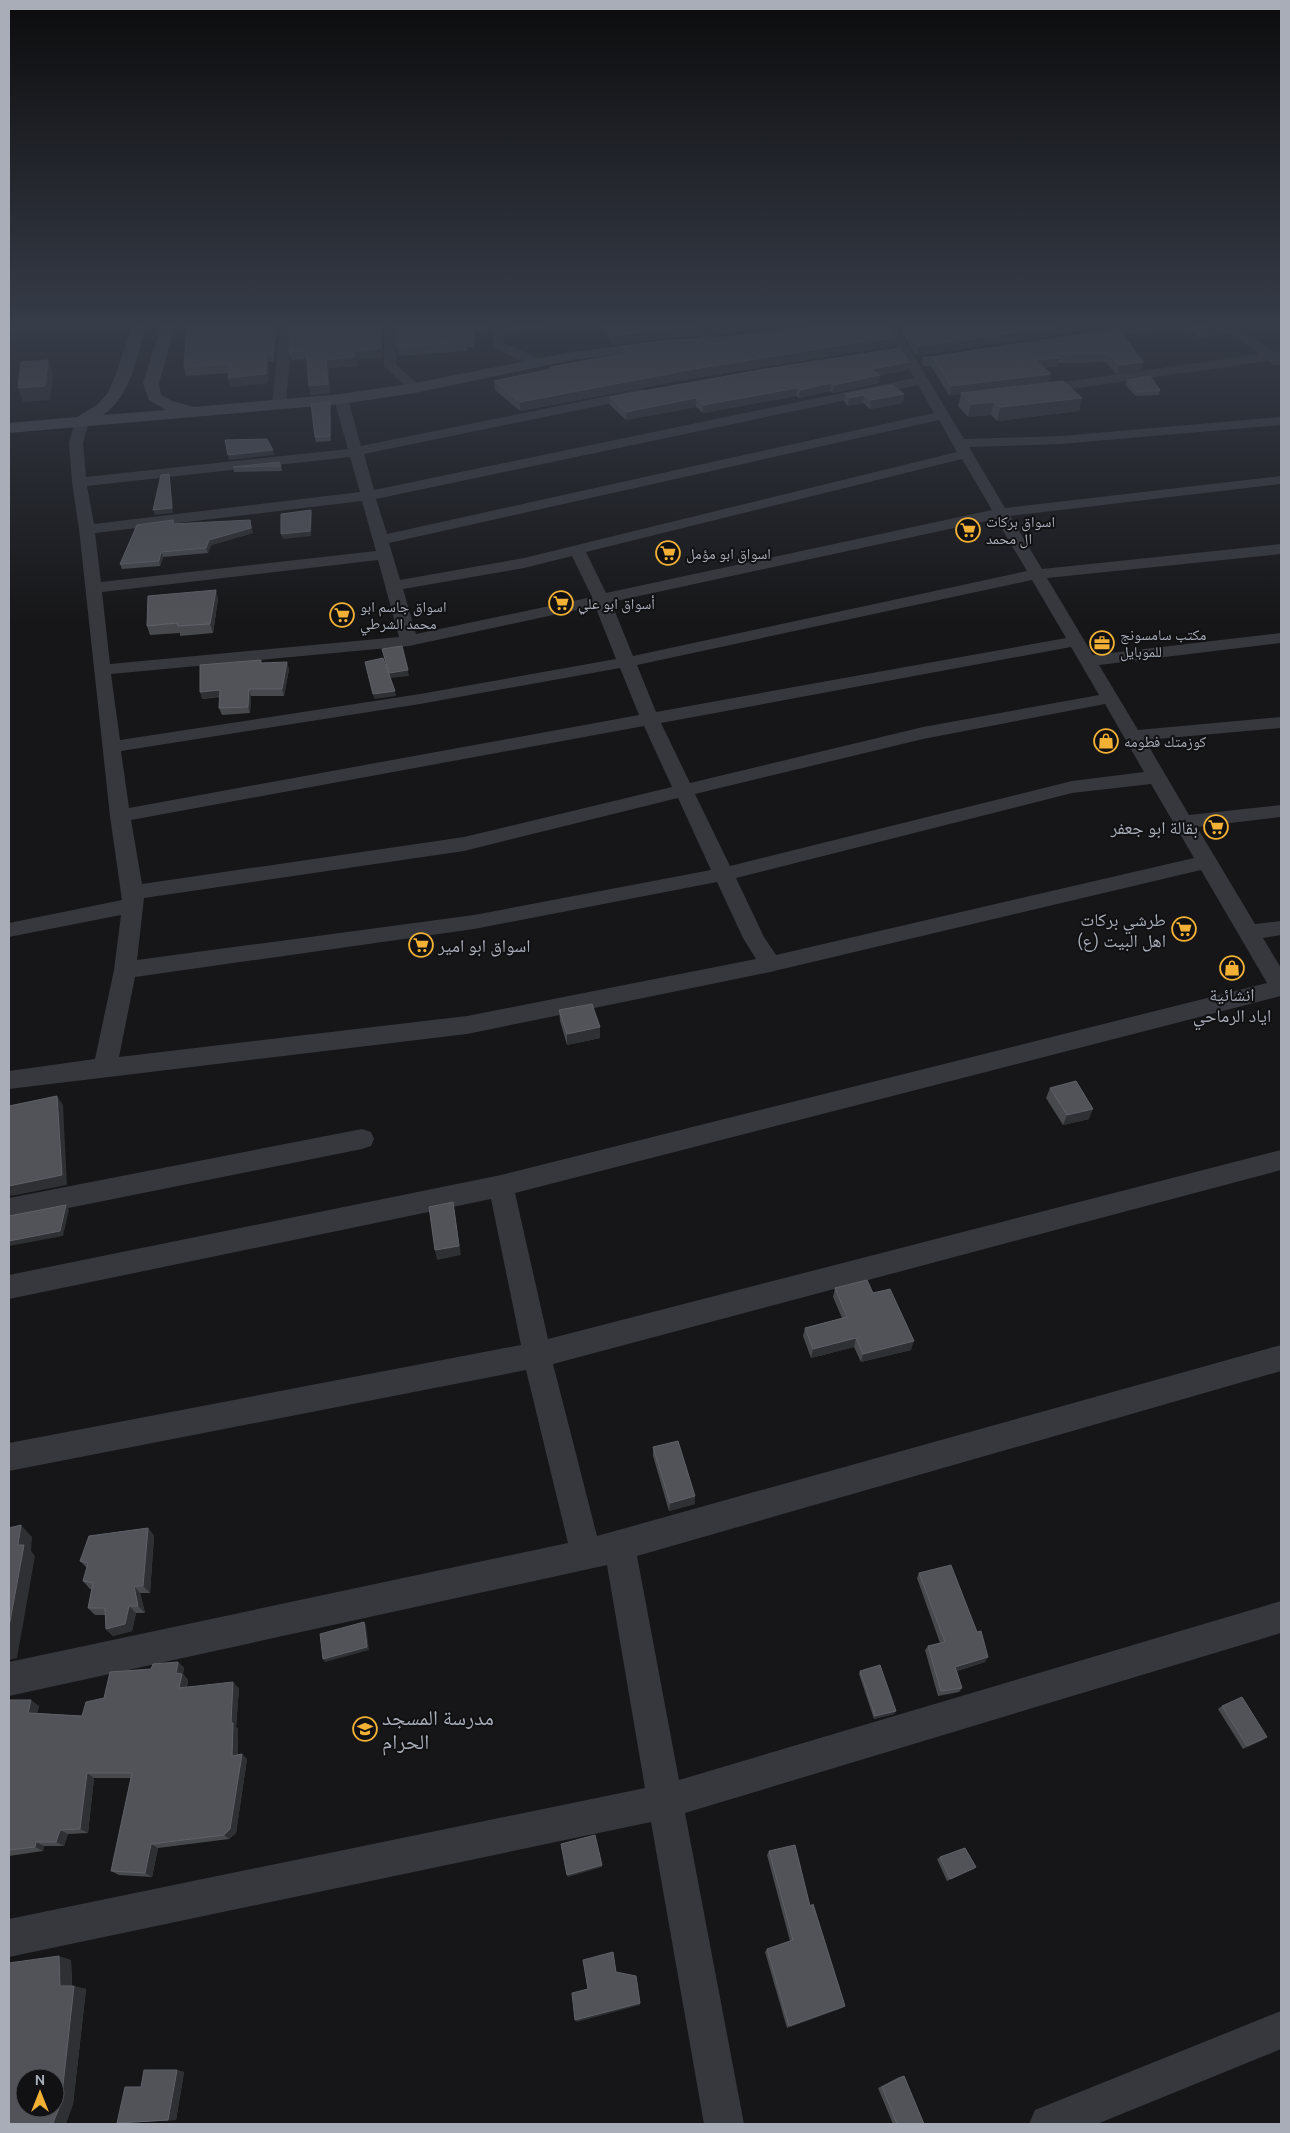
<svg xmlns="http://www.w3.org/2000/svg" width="1290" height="2133" font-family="Ubuntu,'Noto Naskh Arabic',sans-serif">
	<rect width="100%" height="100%" fill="#161618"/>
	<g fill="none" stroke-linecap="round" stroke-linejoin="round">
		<!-- street -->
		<g fill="#37383d" fill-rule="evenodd">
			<path d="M280,326H292L286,404L279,408L272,404Z"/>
			<path d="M384,326H396V365L420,385L422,388L420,391H410L384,366Z"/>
			<path d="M491,326H503L504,343L542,360L543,363L542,366H532L494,348Z"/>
			<path d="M696,326H708L713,342L711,345H703Z"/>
			<path d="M884,326H896L964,439L1061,436L1281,417V425L1061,444L969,447L1005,508L1281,476V484L1010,516L1042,569L1281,544V554L1047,578L1093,655L1281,633V643L1099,665L1138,730L1281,717V728L1145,740L1189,815L1281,805V817L1197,827L1255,924L1281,921V935L1263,938L1281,968V996L515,1193L548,1339L1281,1150V1170L553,1364L597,1536L1281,1345V1371L637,1556L679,1780L1281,1601V1633L685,1813L744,2124H704L651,1822L9,1957V1919L645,1788L607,1565L9,1696V1662L568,1543L526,1370L9,1471V1443L521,1345L491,1199L9,1299V1275L501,1175L1267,983L1201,870L770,972L467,1034L9,1089V1071L95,1059L114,970L121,915L9,937V923L122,900L110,816L79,529L72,482L69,443L75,421L82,417L89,421L83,443L86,477L348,449L334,399L341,395L348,399L361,446L642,389L649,393L642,397L364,454L374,490L914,378ZM918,385L934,413L387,534L376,499ZM939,420L957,452L524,558L400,580L389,543ZM350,457L360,492L94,524L87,486ZM962,459L992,510L606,593L586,552ZM362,501L376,551L101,582L95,533ZM996,519L1027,571L633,656L611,602ZM572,556L592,597L416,634L403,589L524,568ZM378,560L399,637L110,664L102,592ZM1032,580L1066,638L656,712L637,665ZM595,606L616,659L420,694L120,740L111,674L409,646ZM1071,647L1099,695L923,727L690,783L661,723ZM620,668L639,715L129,808L121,751L420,704ZM1105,704L1144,772L1072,781L730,866L695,794L923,739ZM644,726L672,787L464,837L142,884L131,820ZM1151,784L1194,858L776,955L764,937L736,878L1072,793ZM678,798L711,870L474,915L137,960L144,898L464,851ZM717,882L743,938L756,959L467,1016L119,1057L135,977L474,929Z"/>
			<path d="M1127,326H1159L1153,330L1088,340L1082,336L1088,332Z"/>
			<path d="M1223,326H1237L1273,352L1281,351V365H1273L1268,361L1036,394L1029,390L1036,386L1259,354Z"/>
			<path d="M362,1129L371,1132L374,1139L371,1146L362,1149L9,1220V1198Z"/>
			<path d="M1281,2011V2049L1097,2124H1029L1035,2110Z"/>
		</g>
		<!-- secondary -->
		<path fill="#45474d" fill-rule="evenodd" d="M132,326H146C137,357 131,396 103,415L166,410L149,400L143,383L161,326H175L159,383L161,395L172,401L194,407L341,394L415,383L572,352L659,341L664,342L666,345L664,348L659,349L572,360L415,393L341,404L9,433V423L77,417L97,405L107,394L115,377Z"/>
	</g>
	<!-- wall -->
	<g fill="#47494d">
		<path d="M187,326H278L274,361L269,362L268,383L231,387L228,378L229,373L186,376L184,367Z"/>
		<path d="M382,326V357L356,360L357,366L328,368L330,393L311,395L307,359L291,360L289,352Z"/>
		<path d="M396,326H491L490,331L474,332L475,347H467V351L398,356L397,347Z"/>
		<path d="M505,326H545V328L505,330Z"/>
		<path d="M601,326H698V336L671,337L614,345Z"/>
		<path d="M710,326H784L713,335Z"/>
		<path d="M898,326H1109L916,356Z"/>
		<path d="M1185,326H1232L1230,333L1199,338Z"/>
		<path d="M1119,329L1141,370L1116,374L1106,362L1058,363V366L1044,368L1049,382L1082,398L1079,411L997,421L991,415L968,417L958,406L961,394L949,395L931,366H922L923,358Z"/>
		<path d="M894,337L893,346L694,378L520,411L495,390L494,381L550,369V367L623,354L622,346L708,339Z"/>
		<path d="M909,362L907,370L880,375L879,383L833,393L830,391L799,398L796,396L703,413L696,407L626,420L610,405V397Z"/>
		<path d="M1127,380L1160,390L1159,395L1136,396L1125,385Z"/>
		<path d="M845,394H904L903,403L870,409L863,403L848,406L844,402Z"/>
		<path d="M330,407L331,441L316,442L315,437Z"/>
		<path d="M281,466L282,471L234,472L233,467Z"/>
		<path d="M174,524L253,533L211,545L208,553L163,557L160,566L122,569L120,564Z"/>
		<path d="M218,599L213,633L180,636V633L150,635L147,626Z"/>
		<path d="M262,663L289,669L284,696H251L250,713L222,715L219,708L220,697L202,699Z"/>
		<path d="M559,1010L600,1038L567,1045L560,1021Z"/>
		<path d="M1050,1088L1089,1119L1063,1125L1046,1098Z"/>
		<path d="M835,1288L873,1293L911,1350L861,1362L854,1347L811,1358L803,1336L805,1328L842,1318L833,1297Z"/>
		<path d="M653,1447L695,1504L669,1511L653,1456Z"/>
		<path d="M148,1528L154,1536L150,1593H140L145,1613H136L132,1631L113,1636L106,1629V1615H95L88,1608L92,1589H90L83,1581L87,1568L80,1561Z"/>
		<path d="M919,1573L985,1662L957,1671L962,1688L959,1692L938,1696L925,1650L928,1646L940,1643L917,1578Z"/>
		<path d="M178,1662L184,1668L183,1674L188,1680L187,1687L239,1688L236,1727L238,1729V1755L247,1759L236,1833L229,1839L158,1848L152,1877L119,1875L111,1871L131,1778H94L88,1833L68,1834L64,1846H44L43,1851L9,1856V1700L39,1706L37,1713L82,1716L104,1698L151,1669Z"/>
		<path d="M860,1671L896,1711L894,1714L874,1719L859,1674Z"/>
		<path d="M1222,1706L1263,1740L1243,1749L1218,1709Z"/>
		<path d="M769,1851L810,1906L845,2006L842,2008L787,2028L765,1952L767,1949L790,1941L767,1855Z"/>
		<path d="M940,1857L976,1867L974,1869L947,1881L937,1859Z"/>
		<path d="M71,1960L72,1986L86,1989L73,2104L66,2123L58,2124H9Z"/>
		<path d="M177,2070L184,2072L176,2120L125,2123H117L141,2087Z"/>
		<path d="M904,2076L924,2124H893L878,2088L899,2077Z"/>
	</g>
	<!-- shaded-wall -->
	<g fill="#2f3033">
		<path d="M275,326H278L274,361L273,353Z"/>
		<path d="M381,326H382V357L356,360L357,366L328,368L330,393L311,395L309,386L326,360Z"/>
		<path d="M716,326H784L713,335V327Z"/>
		<path d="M1056,326H1109L916,356L917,347Z"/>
		<path d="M1211,326H1232L1230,333L1199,338L1202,328Z"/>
		<path d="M671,328V337L614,345V336Z"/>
		<path d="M894,337L893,346L694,378L520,411V402L694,369Z"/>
		<path d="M267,353L269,362L268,383L231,387L228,378Z"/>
		<path d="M1060,358L1058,366L1034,368L1036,360Z"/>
		<path d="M48,360L53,374L50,400L23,402L18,388Z"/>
		<path d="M909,362L907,370L880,375L879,383L833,393L834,385L872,369Z"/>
		<path d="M1143,362L1141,370L1116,374L1119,365Z"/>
		<path d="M1051,374L1049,383L949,395L951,386Z"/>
		<path d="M831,383L830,391L799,398L800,390Z"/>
		<path d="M797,388L796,396L703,413V405Z"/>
		<path d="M904,394L903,403L870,409L871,400Z"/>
		<path d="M864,395L863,403L848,406L849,398Z"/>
		<path d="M696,398V407L626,420V412Z"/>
		<path d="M1082,398L1079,411L997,421L1000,407Z"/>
		<path d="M330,402V407L331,441L330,436Z"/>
		<path d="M994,402L991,415L968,417L971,404Z"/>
		<path d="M273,450L274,455L229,460L228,455Z"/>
		<path d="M169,474L170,479L173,513L155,515L153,510Z"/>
		<path d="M311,510L312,515L311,536L283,539L281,534Z"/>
		<path d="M250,520L253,533L211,545L208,553L206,548L209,540Z"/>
		<path d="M161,552L163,557L160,566L159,561Z"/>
		<path d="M216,590L218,599L213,633L210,624Z"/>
		<path d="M287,662L289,669L284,696L282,689Z"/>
		<path d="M408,670L409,676L390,678L389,673Z"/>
		<path d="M249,689L251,696L250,713L248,707Z"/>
		<path d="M220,690L222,696L202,699L200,692Z"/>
		<path d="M395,691L396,696L374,699L373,694Z"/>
		<path d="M600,1027V1038L567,1045V1034Z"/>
		<path d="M57,1096L63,1105L67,1185L11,1196L9,1192V1186Z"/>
		<path d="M1093,1109L1089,1119L1063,1125L1067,1115Z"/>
		<path d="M453,1202L461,1255L437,1260L435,1250Z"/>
		<path d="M66,1205L69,1210L63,1236L9,1246V1241Z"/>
		<path d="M856,1338L854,1347L811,1358L813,1349Z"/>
		<path d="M914,1341L911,1350L861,1362L863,1354Z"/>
		<path d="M695,1496V1504L669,1511L670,1503Z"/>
		<path d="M21,1525L32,1537L31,1551L35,1556L17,1658L9,1660V1627Z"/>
		<path d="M148,1528L154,1536L150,1593L143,1586Z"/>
		<path d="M134,1586L140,1593L145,1613L138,1606Z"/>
		<path d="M129,1606L136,1613L132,1631L113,1636L106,1629Z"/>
		<path d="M364,1622L366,1625L369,1650L325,1662L323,1659Z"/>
		<path d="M988,1657L985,1662L952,1672L955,1667Z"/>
		<path d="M178,1662L184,1668L183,1674L188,1680L185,1694L179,1688L176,1673Z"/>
		<path d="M233,1682L239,1688L236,1727L238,1729V1761L232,1756L231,1723Z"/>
		<path d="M31,1700L39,1706L36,1718L28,1713Z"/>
		<path d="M896,1711L894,1714L874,1719L875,1716Z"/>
		<path d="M1267,1737L1263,1740L1243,1749L1247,1746Z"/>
		<path d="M242,1754L247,1759L236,1833L229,1839L224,1835Z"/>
		<path d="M87,1773L94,1778L88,1833L80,1829Z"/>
		<path d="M60,1830L68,1834L64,1846L56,1842Z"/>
		<path d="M36,1842L44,1846L43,1851L35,1847Z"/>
		<path d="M151,1844L158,1848L152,1877L145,1873Z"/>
		<path d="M602,1865V1867L568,1877L567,1875Z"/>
		<path d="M976,1867L974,1869L947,1881L950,1879Z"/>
		<path d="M59,1956L71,1960L72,1990L60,1986Z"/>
		<path d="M74,1986L86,1989L73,2104L66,2123H53Z"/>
		<path d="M640,2003V2005L577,2022L575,2020Z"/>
		<path d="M845,2006L842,2008L787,2028L789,2026Z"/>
		<path d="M177,2070L184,2072L176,2120H168Z"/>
	</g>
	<!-- building -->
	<g fill="#525359" stroke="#5f6168" fill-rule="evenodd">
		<path d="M187,326H275L273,353H267L266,374L228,378L230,364L184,367Z"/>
		<path d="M291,326H381V348L354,352L355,357L326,360L328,384L309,386L306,351L289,352Z"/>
		<path d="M396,326H473L474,338H466L467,342L397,347Z"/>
		<path d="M607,326H698V328H671L614,336Z"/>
		<path d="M816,326H888L894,337L694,369L520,402L494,381L551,369L550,367L628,353L622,346L671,340L708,339Z"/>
		<path d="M905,326H1056L917,347Z"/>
		<path d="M1119,329L1143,362L1119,365L1108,353L1057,354L1060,358L1036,360L1051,374L951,386L933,357L923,358Z"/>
		<path d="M900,348L909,362L872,369L880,375L834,385L831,383L800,390L797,388L703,405L696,398L626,412L610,397L766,369Z"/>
		<path d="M48,360L45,386L18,388L21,362Z"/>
		<path d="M1150,376L1160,390L1137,392L1127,380Z"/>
		<path d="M1063,381L1082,398L1000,407L994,402L971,404L961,393Z"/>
		<path d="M892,385L904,394L871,400L864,395L849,398L845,394Z"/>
		<path d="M330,402V436L315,437L311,404Z"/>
		<path d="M267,439L273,450L228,455L225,440Z"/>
		<path d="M279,462L281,466L233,467Z"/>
		<path d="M169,474L172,508L153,510L161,475Z"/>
		<path d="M311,510L310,531L281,534V514Z"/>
		<path d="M173,520V524L250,520L251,528L209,540L206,548L161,552L159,561L120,564L137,525Z"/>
		<path d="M216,590L210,624L178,626L177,623L147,626L148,596Z"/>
		<path d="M402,646L408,670L389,673L382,649Z"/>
		<path d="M383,658L395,691L373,694L365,662Z"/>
		<path d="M261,660V663L287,662L282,689H249L248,707L219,708L220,690L200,692V665Z"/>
		<path d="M592,1004L600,1027L567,1034L559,1010Z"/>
		<path d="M1076,1081L1093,1109L1067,1115L1050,1088Z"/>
		<path d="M57,1096L62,1175L9,1186V1106Z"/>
		<path d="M453,1202L459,1246L435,1250L429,1207Z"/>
		<path d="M66,1205L60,1231L9,1241V1216Z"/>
		<path d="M867,1280L873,1293L890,1289L914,1341L863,1354L856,1338L813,1349L805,1328L847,1317L835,1288Z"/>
		<path d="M678,1441L695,1496L670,1503L653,1447Z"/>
		<path d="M21,1525L18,1545H24L9,1627V1528Z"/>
		<path d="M148,1528L143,1586H134L138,1606H129L125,1624L106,1629L105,1608H88L93,1583L83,1581L88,1563L80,1561L89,1536Z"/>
		<path d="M951,1565L977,1632L981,1631L988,1657L955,1667L962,1688L941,1691L928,1646L945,1642L919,1573Z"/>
		<path d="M364,1622L367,1647L323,1659L320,1634Z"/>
		<path d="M178,1662L176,1673L182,1674L179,1688L233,1682L231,1723H233L232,1756L242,1754L230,1829L224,1835L151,1844L145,1873L111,1871L132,1773H87L80,1829L60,1830L56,1842H36L35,1847L9,1850V1700H31L28,1713L82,1716L86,1702L104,1698L110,1672L151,1669L153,1664Z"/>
		<path d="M880,1665L896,1711L875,1716L860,1671Z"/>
		<path d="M1242,1697L1267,1737L1247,1746L1222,1706Z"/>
		<path d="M595,1835L602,1865L567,1875L561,1844Z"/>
		<path d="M795,1845L810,1906L813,1904L845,2006L789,2026L767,1949L793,1940L769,1851Z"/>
		<path d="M965,1848L976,1867L950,1879L940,1857Z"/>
		<path d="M613,1952L616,1972L636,1976L640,2003L575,2020L572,1993L588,1989L583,1960Z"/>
		<path d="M59,1956L60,1986H74L61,2103L53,2123L41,2124H9V1963ZM25,2078H55V2108H25Z"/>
		<path d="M144,2070H177L168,2120L117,2123L125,2087H141Z"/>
		<path d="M904,2076L924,2124H897L882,2087Z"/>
	</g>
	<!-- sky -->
	<linearGradient id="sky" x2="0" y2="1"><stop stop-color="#0c0c0d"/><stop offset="0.52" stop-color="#363c48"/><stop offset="1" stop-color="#363c48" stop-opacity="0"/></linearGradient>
	<rect width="1290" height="625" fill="url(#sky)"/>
	<!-- icons -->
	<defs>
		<g id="supermarket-ring" transform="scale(1.25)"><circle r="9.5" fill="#111113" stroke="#f2b134" stroke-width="1.5"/><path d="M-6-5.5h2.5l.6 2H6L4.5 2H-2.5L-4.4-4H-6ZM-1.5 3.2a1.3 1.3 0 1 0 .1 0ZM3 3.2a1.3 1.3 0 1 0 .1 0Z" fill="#f2b134"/></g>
		<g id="office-ring" transform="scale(1.25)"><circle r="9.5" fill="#111113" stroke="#f2b134" stroke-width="1.5"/><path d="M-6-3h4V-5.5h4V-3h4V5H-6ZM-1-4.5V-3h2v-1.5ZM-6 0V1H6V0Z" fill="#f2b134"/></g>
		<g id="shop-ring" transform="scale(1.25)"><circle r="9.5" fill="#111113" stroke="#f2b134" stroke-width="1.5"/><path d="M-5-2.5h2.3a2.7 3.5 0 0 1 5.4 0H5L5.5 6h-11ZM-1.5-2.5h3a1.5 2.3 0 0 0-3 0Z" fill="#f2b134"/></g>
		<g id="school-ring" transform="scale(1.25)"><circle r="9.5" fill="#111113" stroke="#f2b134" stroke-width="1.5"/><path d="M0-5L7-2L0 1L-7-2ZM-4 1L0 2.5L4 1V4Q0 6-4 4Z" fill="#f2b134"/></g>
	</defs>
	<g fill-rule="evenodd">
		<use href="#supermarket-ring" x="968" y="530"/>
		<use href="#supermarket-ring" x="668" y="553"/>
		<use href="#supermarket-ring" x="561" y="603"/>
		<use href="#supermarket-ring" x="342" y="615"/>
		<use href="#office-ring" x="1102" y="643"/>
		<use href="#shop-ring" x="1106" y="741"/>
		<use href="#supermarket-ring" x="1216" y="827"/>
		<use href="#supermarket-ring" x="1184" y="929"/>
		<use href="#supermarket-ring" x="421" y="945"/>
		<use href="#shop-ring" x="1232" y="968"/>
		<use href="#school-ring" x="365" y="1729"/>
	</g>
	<g text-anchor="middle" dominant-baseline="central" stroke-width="4" stroke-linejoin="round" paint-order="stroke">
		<!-- far-poi labels -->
		<g font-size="15" fill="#a8adb8" stroke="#111113" text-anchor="start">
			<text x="986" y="521">اسواق بركات<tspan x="986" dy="17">ال محمد</tspan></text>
			<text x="686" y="553">اسواق ابو مؤمل</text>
			<text x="578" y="603">أسواق ابو علي</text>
			<text x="360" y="606">اسواق جاسم ابو<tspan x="360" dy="17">محمد الشرطي</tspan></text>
			<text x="1120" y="634">مكتب سامسونج<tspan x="1120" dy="17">للموبايل</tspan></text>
			<text x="1124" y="741">كوزمتك فطومه</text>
		</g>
		<!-- poi labels -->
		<g font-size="18" fill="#a8adb8" stroke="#111113" text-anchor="end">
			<text x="1198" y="827">بقالة ابو جعفر</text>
			<text x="1166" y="919">طرشي بركات<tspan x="1166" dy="21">اهل البيت (ع)</tspan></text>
			<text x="438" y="945" text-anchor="start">اسواق ابو امير</text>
			<text x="1232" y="994" text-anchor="middle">انشائية<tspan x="1232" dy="21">اياد الرماحي</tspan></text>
		</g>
		<!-- near-poi labels -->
		<g font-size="21" fill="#a8adb8" stroke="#111113" text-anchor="start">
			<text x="382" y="1717">مدرسة المسجد<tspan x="382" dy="24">الحرام</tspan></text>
		</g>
	</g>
	<!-- border -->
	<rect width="1290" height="2133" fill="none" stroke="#a8adb8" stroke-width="20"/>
	<!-- north arrow -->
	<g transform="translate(40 2093)"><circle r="24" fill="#111113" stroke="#4d4f55"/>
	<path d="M0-4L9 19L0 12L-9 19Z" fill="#f2b134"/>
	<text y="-8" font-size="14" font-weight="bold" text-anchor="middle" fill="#a8adb8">N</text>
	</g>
</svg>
